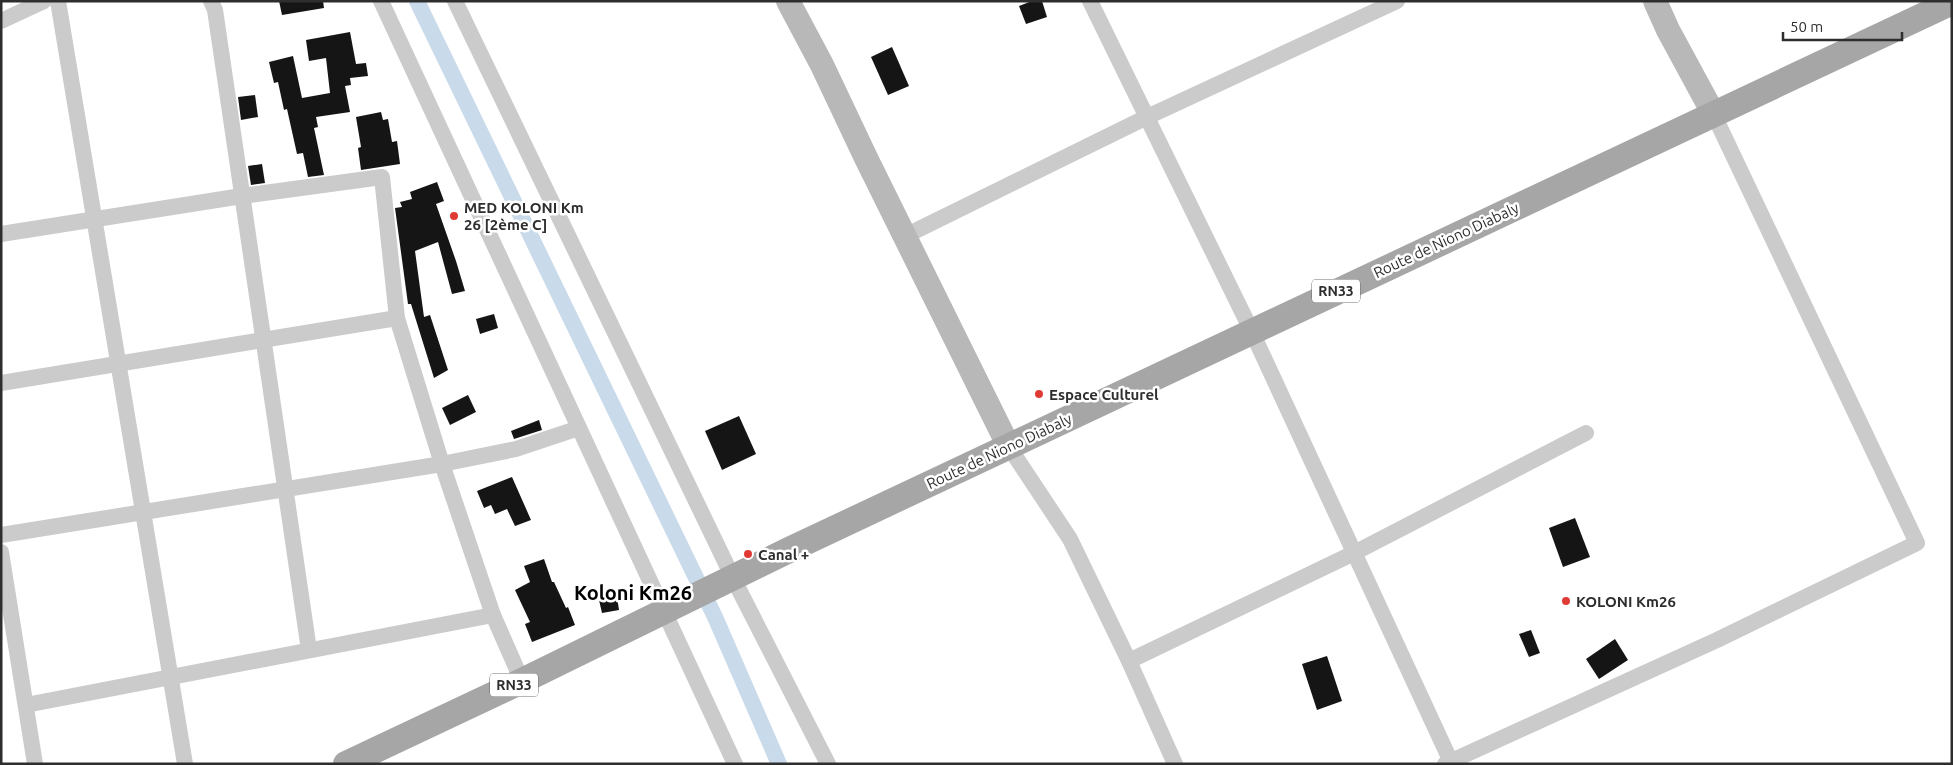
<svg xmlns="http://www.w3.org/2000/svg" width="1953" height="765" font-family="Ubuntu,sans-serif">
	<rect width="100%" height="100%" fill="#fff"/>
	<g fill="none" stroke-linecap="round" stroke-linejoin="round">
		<!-- canal -->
		<path stroke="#c9daeb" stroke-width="16" d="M417,1L715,617L779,764"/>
	</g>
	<!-- building -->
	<g fill="#151515">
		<path d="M279,1H323L324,8L282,15Z"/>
		<path d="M1032,1H1042L1047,17L1026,24L1019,6Z"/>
		<path d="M350,32L356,64L366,63L368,76L350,78L351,85L345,86L350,112L316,117L318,127L314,128L324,175L308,177L303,153L297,154L287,109L284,110L278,82L274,83L269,62L293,56L302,98L330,93L326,58L309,61L306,40Z"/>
		<path d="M892,47L909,86L888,95L871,57Z"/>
		<path d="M255,95L258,117L241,120L238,97Z"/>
		<path d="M381,112L383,120L388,119L392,142L397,141L400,164L361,170L358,148L361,147L356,117Z"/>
		<path d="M262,164L265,183L251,185L248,166Z"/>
		<path d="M437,182L444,201L436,204L456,261L465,291L452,294L438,242L415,251L424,317L430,315L448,370L434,378L411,304H408L395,208L402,207L400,202L412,199L410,192Z"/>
		<path d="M494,314L498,328L480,334L476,319Z"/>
		<path d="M468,395L476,412L450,425L442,408Z"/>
		<path d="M739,416L756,454L722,470L705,431Z"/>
		<path d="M539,420L542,430L514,439L511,431Z"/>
		<path d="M512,477L531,520L515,526L507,509L495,514L491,505L484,508L477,491Z"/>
		<path d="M1575,518L1590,557L1563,567L1549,528Z"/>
		<path d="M544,559L552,582H554L566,608L568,607L575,625L532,642L525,624L530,622L515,590L530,582L524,566Z"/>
		<path d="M617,597L619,610L602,613L599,600Z"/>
		<path d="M1531,630L1540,653L1529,657L1519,634Z"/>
		<path d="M1615,639L1628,660L1599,679L1586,659Z"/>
		<path d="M1327,656L1342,701L1317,710L1302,664Z"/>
	</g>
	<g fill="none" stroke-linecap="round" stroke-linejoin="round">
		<!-- street -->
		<g stroke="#cbcbcb" stroke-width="16">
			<path d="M58,1L185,764"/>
			<path d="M211,1L215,10L309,650"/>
			<path d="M381,1L735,764"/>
			<path d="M455,1L733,578L828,764"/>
			<path d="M1090,1L1252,332L1452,764"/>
			<path d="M1,21L44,1"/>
			<path d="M1,234L242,196L382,177L397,318"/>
			<path d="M905,236L1147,117L1397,1"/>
			<path d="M1,383L397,318L442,464L493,615"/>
			<path d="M1009,447L1070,539L1129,661L1175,764"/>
			<path d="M1,535L442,464L516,449L579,428"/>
			<path d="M1,552L35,764"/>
			<path d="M1129,661L1354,553L1586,433"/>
			<path d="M26,705L493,615L522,681"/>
			<path d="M1445,764L1717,640L1917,543L1713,113"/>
		</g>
		<!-- secondary -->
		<g stroke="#b8b8b8" stroke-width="24">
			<path d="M788,1L822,65L866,158L1009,447"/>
			<path d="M1655,1L1668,30L1713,113"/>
		</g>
		<!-- primary -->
		<path stroke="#a6a6a6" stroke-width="26" d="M346,764L522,681L789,550L1952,2"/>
	</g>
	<!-- markers -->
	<g fill="#e03a35" stroke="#fff" stroke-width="2">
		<circle cx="454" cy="216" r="5"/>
		<circle cx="1039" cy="394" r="5"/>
		<circle cx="748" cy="554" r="5"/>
		<circle cx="1566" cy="601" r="5"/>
	</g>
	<g text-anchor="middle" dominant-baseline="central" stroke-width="5" stroke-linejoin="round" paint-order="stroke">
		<!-- shield labels -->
		<g fill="#fff" stroke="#6d6d6d" stroke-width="1">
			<rect x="1312" y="279.5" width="48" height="23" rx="4"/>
			<rect x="490" y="673.5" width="48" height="23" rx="4"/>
		</g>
		<g font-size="14" font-weight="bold" fill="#2e2e2e">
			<text x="1336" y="291">RN33</text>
			<text x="514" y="685">RN33</text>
		</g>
		<!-- poi labels -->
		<g font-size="15" font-weight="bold" fill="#2e2e2e" stroke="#fff" text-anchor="start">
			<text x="464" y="207">MED KOLONI Km<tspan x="464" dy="17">26 [2ème C]</tspan></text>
			<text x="1049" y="394">Espace Culturel</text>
			<text x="758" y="554">Canal +</text>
			<text x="1576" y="601">KOLONI Km26</text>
		</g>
		<!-- street labels -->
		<g font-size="15" fill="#2e2e2e" stroke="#fff">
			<text transform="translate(1446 240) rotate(-25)">Route de Niono Diabaly</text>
			<text transform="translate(999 451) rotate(-25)">Route de Niono Diabaly</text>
		</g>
		<!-- district labels -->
		<g font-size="20" font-weight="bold" fill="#000" stroke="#fff">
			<text x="633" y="592">Koloni Km26</text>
		</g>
	</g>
	<!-- border -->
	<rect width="1953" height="765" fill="none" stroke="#2e2e2e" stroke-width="5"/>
	<!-- scale -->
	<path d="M1783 32v8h119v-8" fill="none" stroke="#2e2e2e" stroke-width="2.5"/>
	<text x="1790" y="32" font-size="15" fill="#2e2e2e" stroke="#ffffff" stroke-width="4" paint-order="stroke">50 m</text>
</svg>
